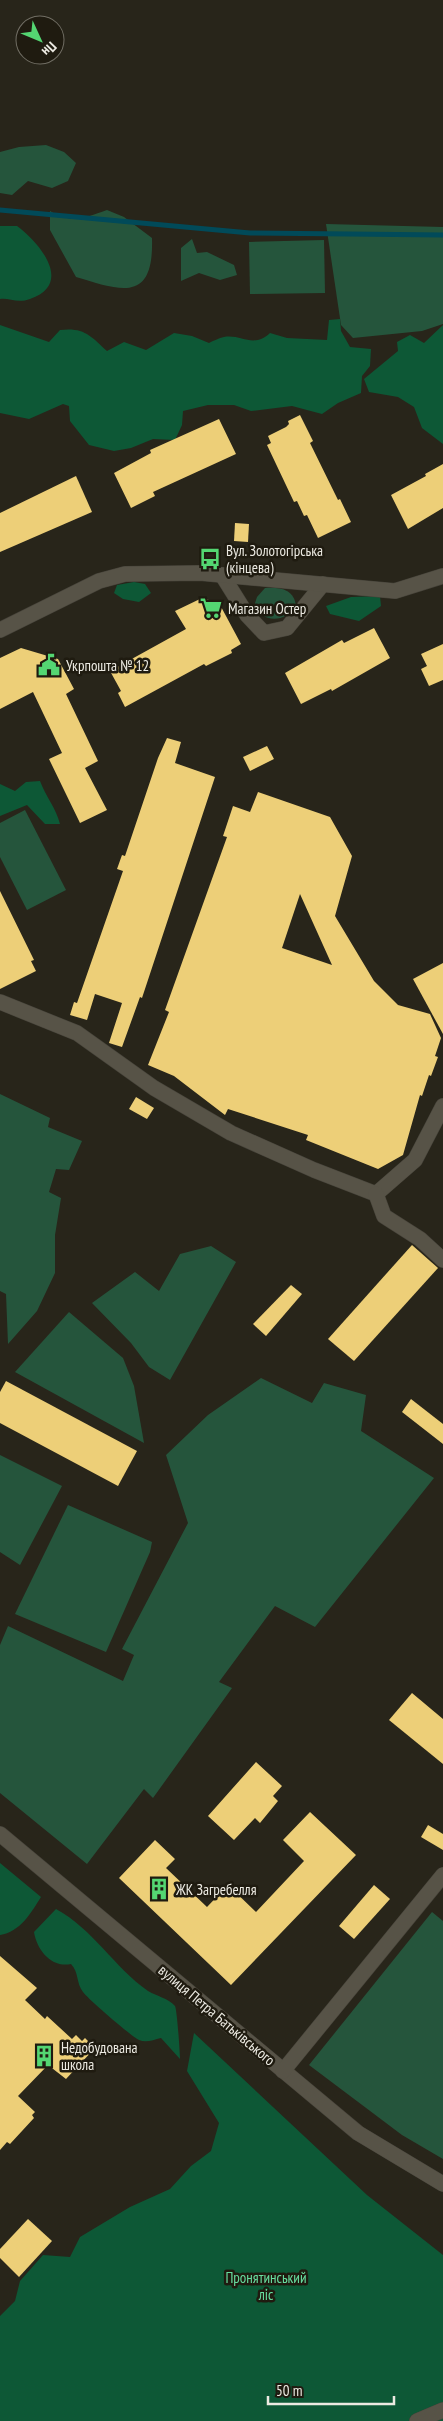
<svg xmlns="http://www.w3.org/2000/svg" width="443" height="2421" font-family="'PT Sans Narrow',sans-serif">
	<rect width="100%" height="100%" fill="#28251a"/>
	<!-- green -->
	<g fill="#25553c">
		<path d="M46,145L64,152L76,163L68,181L52,188L28,181L12,195L0,193V152L19,147Z"/>
		<path d="M107,210L124,217L152,238C154,303 122,291 76,277L50,230V211C72,224 84,218 107,210Z"/>
		<path d="M326,224L443,227V324L422,331L353,338L341,325Z"/>
		<path d="M192,239L197,253L207,252L234,265L237,275L220,280L199,273L181,281V248Z"/>
		<path d="M324,240L325,293L250,294L249,242Z"/>
		<path d="M265,588C280,587 294,589 296,606C287,622 260,625 255,603L257,597Z"/>
		<path d="M25,810L66,890L27,910L0,857V823Z"/>
		<path d="M0,1094L50,1118L48,1127L82,1141L69,1170L56,1169L49,1192L61,1198L55,1235V1273L37,1311L8,1344L6,1294L0,1291Z"/>
		<path d="M211,1246L236,1262L170,1380L149,1367L131,1343L92,1303L135,1272L159,1291L180,1254Z"/>
		<path d="M69,1312L123,1358L134,1386L144,1443L15,1372Z"/>
		<path d="M261,1378L312,1403L324,1383L366,1395L361,1431L434,1478L315,1627L275,1606L219,1682L232,1688L153,1798L144,1789L87,1864L0,1793V1645L8,1626L123,1681L134,1655L122,1649L188,1523L166,1455L208,1415Z"/>
		<path d="M0,1455L62,1486L20,1565L0,1552Z"/>
		<path d="M68,1505L152,1542L150,1552L106,1652L15,1614Z"/>
		<path d="M432,1912L443,1921V2159L402,2135L309,2065Z"/>
	</g>
	<!-- forest -->
	<g fill="#0d5836">
		<path d="M0,226H17C40,243 74,284 30,299C17,304 8,297 0,299Z"/>
		<path d="M340,319L341,331L350,347L371,349L370,366L362,376L361,393L338,403L322,414L292,406L251,411L234,405H208L183,411L182,425L175,440L153,439L131,448L114,451L89,445L70,421L69,406L63,404L29,419L0,413V325L49,342L60,330C84,327 91,336 107,351L124,342L146,350L174,333L192,336L209,343C213,341 219,338 224,337C242,334 253,349 270,333L287,338L327,340L329,320Z"/>
		<path d="M443,325V444L422,428L414,407L398,397L369,392L364,379L398,351L397,342L410,335L424,343Z"/>
		<path d="M134,582L145,584L151,593L139,602L123,599L114,593L117,585Z"/>
		<path d="M380,596L381,606L359,621L330,614L326,606L351,597Z"/>
		<path d="M40,781C46,797 56,808 60,824H45L27,805L0,816V784L15,791L26,782Z"/>
		<path d="M0,1863L41,1897C31,1913 20,1932 0,1935Z"/>
		<path d="M56,1909C93,1929 114,1967 148,1991C156,1996 168,1998 175,2006C177,2009 180,2053 180,2059L161,2038C153,2040 146,2043 139,2040C132,2037 87,1998 83,1992C76,1983 79,1972 71,1964C52,1968 37,1951 34,1932Z"/>
		<path d="M194,2033L367,2195L443,2255V2421H0V2316L15,2301L20,2281L43,2255L70,2257L80,2237L130,2207L170,2189L191,2166L211,2151L219,2123L187,2071Z"/>
	</g>
	<g fill="none" stroke-linecap="round" stroke-linejoin="round">
		<!-- stream -->
		<path stroke="#014a59" stroke-width="5" d="M0,210L250,233L443,235"/>
	</g>
	<!-- building -->
	<g fill="#edcf78" fill-rule="evenodd">
		<path d="M300,415L313,441L310,443L338,500L340,499L351,522L318,538L307,515L304,516L297,501L294,502L267,445L271,443L268,436L286,427L289,424L288,421Z"/>
		<path d="M219,419L236,454L153,492L155,496L131,508L114,473L151,453L150,450Z"/>
		<path d="M443,464V508L408,529L391,495L426,476L425,474Z"/>
		<path d="M76,476L92,512L0,552V513Z"/>
		<path d="M235,523L249,524L248,542L234,541Z"/>
		<path d="M202,598L219,603L241,644L231,650L232,653L206,666L204,664L125,707L118,693L121,691L110,671L186,629L175,611Z"/>
		<path d="M374,628L390,658L332,691L331,689L301,704L285,673L342,640L344,643Z"/>
		<path d="M443,644V680L429,686L421,669L427,666L421,654Z"/>
		<path d="M21,648L58,659L74,689L66,694L98,761L85,768L107,810L80,823L49,759L62,753L33,692L0,709V658Z"/>
		<path d="M167,738L181,742L175,763L215,777L142,998L140,997L122,1047L109,1043L122,1003L95,994L87,1020L70,1015L74,1002L77,1003L123,871L117,869L122,855L125,856L158,758Z"/>
		<path d="M267,746L274,759L250,771L243,757Z"/>
		<path d="M258,792L330,817L352,856L335,916L374,981L398,1005L430,1014L441,1038L435,1056L438,1057L431,1076L429,1075L422,1096L420,1095L403,1155L378,1169L306,1140L308,1135L228,1109L225,1115L174,1076L148,1065L169,1012L165,1010L227,837L223,836L233,806L250,812ZM300,894L332,965L282,948Z"/>
		<path d="M0,891L34,960L31,961L36,971L0,989Z"/>
		<path d="M443,963V1034L413,979Z"/>
		<path d="M136,1097L154,1108L147,1119L129,1109Z"/>
		<path d="M412,1245L438,1268L354,1361L328,1339Z"/>
		<path d="M291,1285L302,1294L266,1336L253,1324Z"/>
		<path d="M6,1381L137,1451L118,1486L0,1423V1392Z"/>
		<path d="M411,1399L443,1424V1444L402,1412Z"/>
		<path d="M412,1693L443,1719V1764L389,1720Z"/>
		<path d="M256,1762L282,1786L273,1796L278,1801L260,1823L255,1818L234,1840L208,1816Z"/>
		<path d="M310,1812L356,1855L231,1985L119,1878L155,1840L175,1859L166,1868L207,1907L228,1885L256,1912L304,1861L283,1840Z"/>
		<path d="M428,1825L443,1834V1850L421,1837Z"/>
		<path d="M374,1885L390,1899L354,1939L339,1926Z"/>
		<path d="M0,1956L37,1988L25,2000L45,2019L47,2016L72,2039L76,2035L82,2041L85,2038L95,2048L66,2079L48,2065L18,2096L35,2112L32,2115L34,2118L10,2144L7,2142L0,2150Z"/>
		<path d="M28,2219L52,2241L19,2277L0,2258V2249Z"/>
	</g>
	<g fill="none" stroke-linecap="round" stroke-linejoin="round">
		<!-- street casing -->
		<g stroke="#46433a" stroke-width="16">
			<g id="street">
				<path d="M222,575L247,615L264,633L287,628L323,584"/>
				<path d="M0,630L99,581L125,574L200,573L395,591L443,576"/>
				<path d="M0,1002L77,1033L154,1088L231,1133L314,1170L376,1194L415,1160L443,1106"/>
				<path d="M376,1194L384,1216L420,1239L443,1260"/>
				<path d="M0,1834L358,2133L443,2184"/>
				<path d="M283,2071L443,1875"/>
				<path d="M417,2421L443,2410"/>
			</g>
		</g>
		<!-- street -->
		<use href="#street" stroke="#575347" stroke-width="15"/>
	</g>
	<!-- icons -->
	<defs>
		<g id="bus-bare" transform="scale(1.725)"><path d="M-5-6H5V4H4V6H2V4H-2V6H-4V4H-5ZM-3.5-4V0h7V-4ZM-3.5 1.2v1.5H-2V1.2ZM2 1.2v1.5H3.5V1.2Z" fill="#54d672" stroke="#1f1b10" stroke-width="2.5" paint-order="stroke"/></g>
		<g id="supermarket-bare" transform="scale(1.725)"><path d="M-6-5.5h2.5l.6 2H6L4.5 2H-2.5L-4.4-4H-6ZM-1.5 3.2a1.3 1.3 0 1 0 .1 0ZM3 3.2a1.3 1.3 0 1 0 .1 0Z" fill="#54d672" stroke="#1f1b10" stroke-width="2.5" paint-order="stroke"/></g>
		<g id="civic-bare" transform="scale(1.725)"><path d="M-.6-6.5H3V-4.5H.6V-3L4-1V1h2V6H-6V1h2V-1L-.6-3ZM-1.2 2.5V6h2.4V2.5Z" fill="#54d672" stroke="#1f1b10" stroke-width="2.5" paint-order="stroke"/></g>
		<g id="building-bare" transform="scale(1.725)"><path d="M-4-6H4V6H1V3H-1V6H-4ZM-2.5-4.3h1.7v1.8h-1.7ZM.8-4.3h1.7v1.8H.8ZM-2.5-1h1.7V.8h-1.7ZM.8-1h1.7V.8H.8Z" fill="#54d672" stroke="#1f1b10" stroke-width="2.5" paint-order="stroke"/></g>
	</defs>
	<g fill-rule="evenodd">
		<use href="#bus-bare" x="210" y="559"/>
		<use href="#supermarket-bare" x="211" y="608"/>
		<use href="#civic-bare" x="49" y="665"/>
		<use href="#building-bare" x="159" y="1889"/>
		<use href="#building-bare" x="44" y="2056"/>
	</g>
	<g text-anchor="middle" dominant-baseline="central" stroke-width="5" stroke-linejoin="round" paint-order="stroke">
		<!-- poi labels -->
		<g font-size="15" fill="#eceae2" stroke="#1f1b10" text-anchor="start">
			<text x="226" y="550">Вул. Золотогірська<tspan x="226" dy="17">(кінцева)</tspan></text>
			<text x="228" y="608">Магазин Остер</text>
			<text x="66" y="665">Укрпошта № 12</text>
			<text x="176" y="1889">ЖК Загребелля</text>
			<text x="61" y="2047">Недобудована<tspan x="61" dy="17">школа</tspan></text>
		</g>
		<!-- street labels -->
		<g font-size="15" fill="#eceae2" stroke="#1f1b10">
			<text transform="translate(217 2015) rotate(40)">вулиця Петра Батьківського</text>
		</g>
		<!-- park labels -->
		<g font-size="15" fill="#68dfa0" stroke="#1f1b10">
			<text x="266" y="2277">Пронятинський<tspan x="266" dy="17">ліс</tspan></text>
		</g>
	</g>
	<!-- north arrow -->
	<g transform="translate(40 40) rotate(134)"><circle r="24" fill="#1f1b10" stroke="#716e64"/>
	<path d="M0-4L9 19L0 12L-9 19Z" fill="#54d672"/>
	<text y="-8" font-size="14" font-weight="bold" text-anchor="middle" fill="#eceae2">Пн</text>
	</g>
	<!-- scale -->
	<path d="M268 2396v8h126v-8" fill="none" stroke="#eceae2" stroke-width="2.5"/>
	<text x="276" y="2396" font-size="15" fill="#eceae2" stroke="#1f1b10" stroke-width="4" paint-order="stroke">50 m</text>
</svg>
